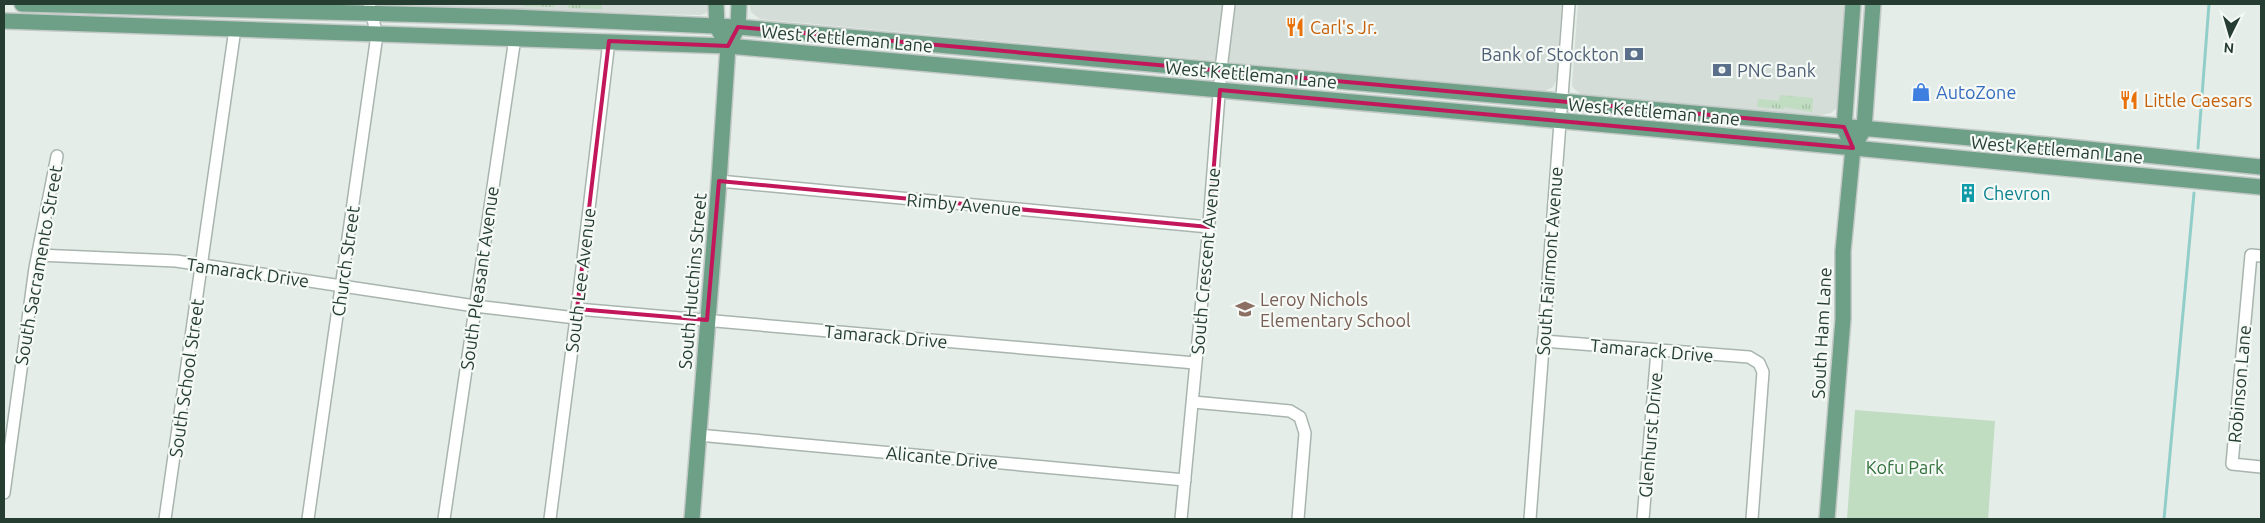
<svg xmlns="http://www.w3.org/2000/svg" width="2265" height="523" font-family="Ubuntu,sans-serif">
	<defs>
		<pattern id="grass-tufts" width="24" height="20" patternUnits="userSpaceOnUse" patternTransform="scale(1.25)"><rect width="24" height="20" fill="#c0dcc1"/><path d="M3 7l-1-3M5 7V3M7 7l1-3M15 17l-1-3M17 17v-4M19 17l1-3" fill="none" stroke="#a5bea6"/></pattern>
	</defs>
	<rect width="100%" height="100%" fill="#e5ede8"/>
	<!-- built -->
	<g fill="#d4ddd7">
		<path d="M382,4H711L706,13L700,15L387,6Z"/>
		<path d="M749,4H1562L1556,81L1553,87L1545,91L760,19L751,12Z"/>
		<path d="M1578,4H1850L1839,106L1831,113L1817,116L1582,95L1574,89L1572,85Z"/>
	</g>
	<!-- grass -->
	<g fill="url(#grass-tufts)">
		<path d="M523,4H555L554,7L523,6Z"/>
		<path d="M568,4H602V9L568,8Z"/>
		<path d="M1780,95L1813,98L1812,112L1784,107V109L1757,107L1758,99L1779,101Z"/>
	</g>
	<!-- park -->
	<path fill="#c0dcc1" d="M1855,410L1995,421L1988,519H1847Z"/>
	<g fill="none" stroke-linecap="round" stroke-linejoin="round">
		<!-- stream -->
		<g stroke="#92cec9" stroke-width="3">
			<path d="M2198,148L2209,4"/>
			<path d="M2164,519L2194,193"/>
		</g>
		<!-- minor casing -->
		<g stroke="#a8b5ae" stroke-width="14">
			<g id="minor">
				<path d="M719,181L1209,227"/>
				<path d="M38,255L176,261L475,306L576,318"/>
				<path d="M2261,256L2251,255L2232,464L2261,467"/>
				<path d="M577,309L1195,363"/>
				<path d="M1543,341L1749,357L1759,363L1763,372L1752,519"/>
				<path d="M1193,402L1290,411L1300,417L1305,433L1298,519"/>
				<path d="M698,435L1185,480"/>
				<path d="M4,493L35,268L57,156"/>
				<path d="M165,519L235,29"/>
				<path d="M308,519L377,35L369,4"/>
				<path d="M444,519L515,38"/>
				<path d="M550,519L576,318L609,41"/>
				<path d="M1181,519L1208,236L1221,69L1229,4"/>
				<path d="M1530,519L1569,4"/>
				<path d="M1643,519L1657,351"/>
			</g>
		</g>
		<!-- major casing -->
		<g stroke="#c2c9c6" stroke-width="18">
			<g id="major">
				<path d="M22,4L512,17L738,27L2049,145L2261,167"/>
				<path d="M716,4L717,27L722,36"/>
				<path d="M4,21L728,46L1665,130L2261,187"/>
				<path d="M1847,135L1844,127L1853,4"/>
				<path d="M692,519L719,181L728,46L738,27L739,4"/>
				<path d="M1827,519L1843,319V251L1853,148L1864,129L1873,4"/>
			</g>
		</g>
		<!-- minor -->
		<use href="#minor" stroke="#fff" stroke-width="11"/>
		<!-- major -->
		<use href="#major" stroke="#6e9f87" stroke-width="15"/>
	</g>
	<!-- marked area -->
	<path fill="none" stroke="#c2185b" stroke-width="4" stroke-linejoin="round" d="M738,27L1844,127L1853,148L1220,90L1209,227L719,181L707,320L577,309L609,41L728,46Z"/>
	<!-- icons -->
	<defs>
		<g id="restaurant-bare" transform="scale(1.5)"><path d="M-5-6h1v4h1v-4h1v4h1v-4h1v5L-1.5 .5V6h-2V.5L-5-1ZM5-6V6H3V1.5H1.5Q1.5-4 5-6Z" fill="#e8710a" stroke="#f6faf7" stroke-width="2.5" paint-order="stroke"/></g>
		<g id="bank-bare" transform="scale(1.5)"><path d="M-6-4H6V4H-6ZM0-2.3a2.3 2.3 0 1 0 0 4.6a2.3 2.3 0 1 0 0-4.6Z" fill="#5c6f8a" stroke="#f6faf7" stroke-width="2.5" paint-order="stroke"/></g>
		<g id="shop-bare" transform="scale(1.5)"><path d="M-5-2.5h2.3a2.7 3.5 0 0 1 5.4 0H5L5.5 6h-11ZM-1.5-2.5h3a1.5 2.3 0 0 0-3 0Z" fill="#3f7fe0" stroke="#f6faf7" stroke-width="2.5" paint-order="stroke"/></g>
		<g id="building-bare" transform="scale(1.5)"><path d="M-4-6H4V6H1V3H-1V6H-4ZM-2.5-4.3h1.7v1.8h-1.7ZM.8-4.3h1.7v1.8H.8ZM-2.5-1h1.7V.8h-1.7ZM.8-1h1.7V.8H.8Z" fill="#0f9aa8" stroke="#f6faf7" stroke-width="2.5" paint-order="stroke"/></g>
		<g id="school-bare" transform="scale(1.5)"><path d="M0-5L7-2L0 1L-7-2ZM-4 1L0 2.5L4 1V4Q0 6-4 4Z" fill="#8d6e63" stroke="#f6faf7" stroke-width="2.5" paint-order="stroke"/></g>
	</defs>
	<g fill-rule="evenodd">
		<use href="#restaurant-bare" x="1295" y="27"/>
		<use href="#bank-bare" x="1634" y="54"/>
		<use href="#bank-bare" x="1722" y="70"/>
		<use href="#shop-bare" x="1921" y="92"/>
		<use href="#restaurant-bare" x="2129" y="100"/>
		<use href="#building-bare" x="1968" y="193"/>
		<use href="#school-bare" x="1245" y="309"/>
	</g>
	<g text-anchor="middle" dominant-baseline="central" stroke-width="4.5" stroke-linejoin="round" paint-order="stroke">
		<!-- food labels -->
		<g font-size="18" fill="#c56008" stroke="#f6faf7" text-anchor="start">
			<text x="1310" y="27">Carl's Jr.</text>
			<text x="2144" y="100">Little Caesars</text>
		</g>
		<!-- street labels -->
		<g font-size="18" fill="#263e32" stroke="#f6faf7">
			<text transform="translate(847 38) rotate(5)">West Kettleman Lane</text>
			<text transform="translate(1251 74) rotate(5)">West Kettleman Lane</text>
			<text transform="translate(1654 111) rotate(5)">West Kettleman Lane</text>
			<text transform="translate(2057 149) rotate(5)">West Kettleman Lane</text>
			<text transform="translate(964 204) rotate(5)">Rimby Avenue</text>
			<text transform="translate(345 261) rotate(-82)">Church Street</text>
			<text transform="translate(1205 261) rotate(-85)">South Crescent Avenue</text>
			<text transform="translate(1549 261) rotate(-86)">South Fairmont Avenue</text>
			<text transform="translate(38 265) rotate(-80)">South Sacramento Street</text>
			<text transform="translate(248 272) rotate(8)">Tamarack Drive</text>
			<text transform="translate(479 278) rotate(-82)">South Pleasant Avenue</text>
			<text transform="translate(580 280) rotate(-83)">South Lee Avenue</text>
			<text transform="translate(692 281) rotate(-85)">South Hutchins Street</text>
			<text transform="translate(1821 333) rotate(-87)">South Ham Lane</text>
			<text transform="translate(886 336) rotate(5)">Tamarack Drive</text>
			<text transform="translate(1652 350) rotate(5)">Tamarack Drive</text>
			<text transform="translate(186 378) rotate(-82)">South School Street</text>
			<text transform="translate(2239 384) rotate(-85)">Robinson Lane</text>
			<text transform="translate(1650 435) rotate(-85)">Glenhurst Drive</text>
			<text transform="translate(942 457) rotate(5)">Alicante Drive</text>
		</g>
		<!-- service labels -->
		<g font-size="18" fill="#4e5e75" stroke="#f6faf7" text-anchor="end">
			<text x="1619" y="54">Bank of Stockton</text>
			<text x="1737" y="70" text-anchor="start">PNC Bank</text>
		</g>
		<!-- shop labels -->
		<g font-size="18" fill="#366cbe" stroke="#f6faf7" text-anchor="start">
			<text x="1936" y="92">AutoZone</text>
		</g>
		<!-- culture labels -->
		<g font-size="18" fill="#0d838f" stroke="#f6faf7" text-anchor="start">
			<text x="1983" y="193">Chevron</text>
		</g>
		<!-- education labels -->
		<g font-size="18" fill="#785e54" stroke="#f6faf7" text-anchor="start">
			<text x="1260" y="299">Leroy Nichols<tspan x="1260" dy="21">Elementary School</tspan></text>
		</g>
		<!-- park labels -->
		<g font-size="18" fill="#33723c" stroke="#f6faf7">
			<text x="1905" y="467">Kofu Park</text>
		</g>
	</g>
	<!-- border -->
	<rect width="2265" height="523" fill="none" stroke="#263e32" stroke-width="10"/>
	<!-- north arrow -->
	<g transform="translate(2230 35) rotate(185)" stroke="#f6faf7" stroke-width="4" paint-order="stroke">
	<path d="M0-4L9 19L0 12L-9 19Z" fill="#263e32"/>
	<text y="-8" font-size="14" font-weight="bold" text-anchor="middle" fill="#263e32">N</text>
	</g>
</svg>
